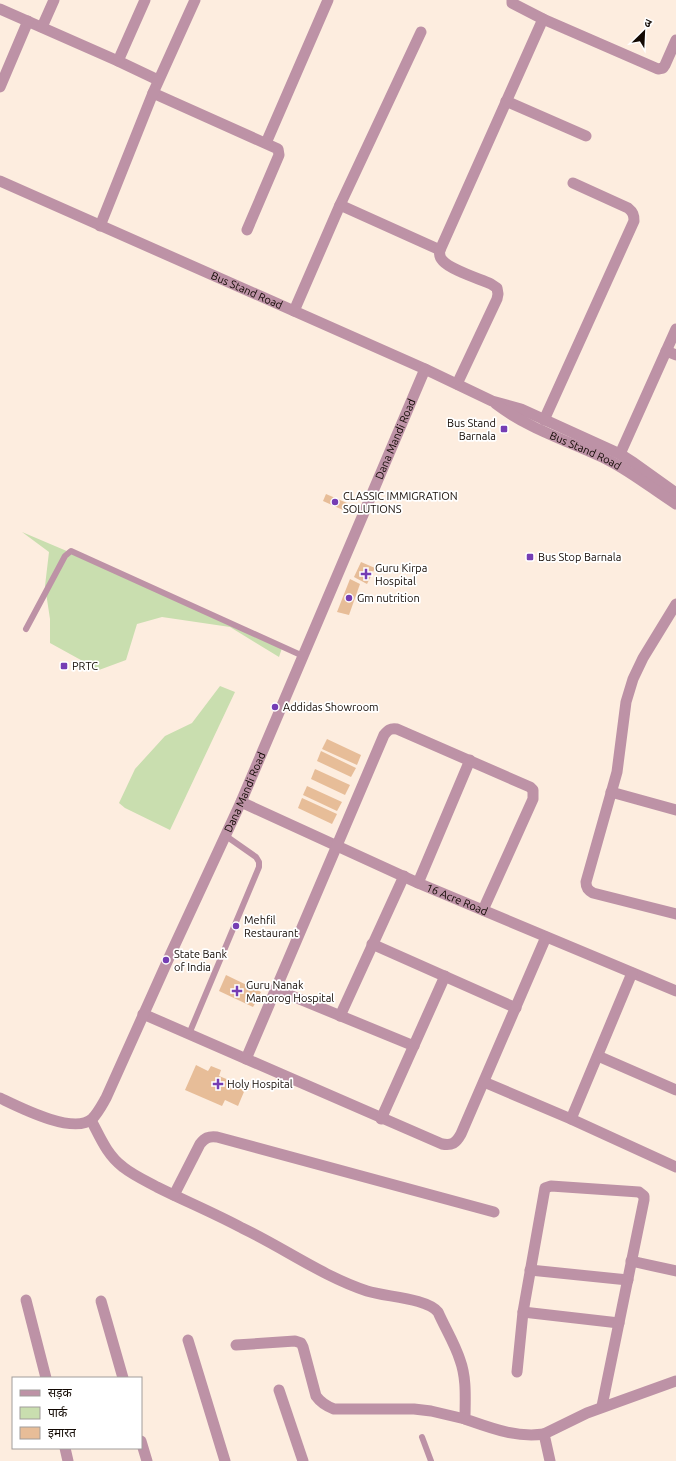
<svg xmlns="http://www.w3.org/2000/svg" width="676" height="1461" font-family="Ubuntu,'Noto Sans Devanagari',sans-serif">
	<rect width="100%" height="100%" fill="#fdeddf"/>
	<!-- green -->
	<g fill="#c9deaf">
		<path d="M22,532L189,603L283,645L279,657L230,627L162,617L137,624L126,660L99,670L50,643V619L45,586L49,552Z"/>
		<path d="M220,686L235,692L170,830L125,808L119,803L135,769L165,736L192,723Z"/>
	</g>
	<!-- building -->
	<g fill="#e7bd98">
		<path d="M326,494L347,503L343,510L323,501Z"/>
		<path d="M361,562L375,568L367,584L354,577Z"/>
		<path d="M350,579L360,584L349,615L337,612Z"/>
		<path d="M327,739L361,755L357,765L322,749Z"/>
		<path d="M321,751L356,768L351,777L317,761Z"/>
		<path d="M315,769L350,785L345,795L311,779Z"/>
		<path d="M307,786L342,802L337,811L303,795Z"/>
		<path d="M302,798L337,814L332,824L298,808Z"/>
		<path d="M226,975L261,992L253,1007L219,991Z"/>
		<path d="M196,1065L208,1071L211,1066L221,1070L219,1076L246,1087L238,1106L225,1100L222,1106L185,1090Z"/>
	</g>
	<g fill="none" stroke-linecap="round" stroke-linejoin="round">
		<!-- service -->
		<g stroke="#bd92a6" stroke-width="6">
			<path d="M26,629L65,556L71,551L303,656"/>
			<path d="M189,1034L259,867V862L256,857L226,836"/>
			<path d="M422,1437L431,1461"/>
		</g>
		<!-- minor -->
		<g stroke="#bd92a6" stroke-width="11">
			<path d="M0,9L118,61L158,80"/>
			<path d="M543,19L658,69L663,68L665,65L676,40"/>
			<path d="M42,27L54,0"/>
			<path d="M118,61L145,0"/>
			<path d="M0,87L28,21"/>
			<path d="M153,93L278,149L279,155L247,230"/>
			<path d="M506,101L586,136"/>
			<path d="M266,143L328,0"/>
			<path d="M340,205L440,250"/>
			<path d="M100,226L153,93L195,0"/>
			<path d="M294,311L340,205L421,32"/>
			<path d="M666,351L676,355"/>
			<path d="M457,384L497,299L498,294L497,288L491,284C480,279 451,270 443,261C440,258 439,254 440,250L543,19L512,3V0"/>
			<path d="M544,420L634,221C634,215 633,212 628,208L573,183"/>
			<path d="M620,454L676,329"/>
			<path d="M676,604L643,658L633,679L626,702L617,772L586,882C586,888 588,890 593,893L676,914"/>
			<path d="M611,792L676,810"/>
			<path id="s1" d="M241,802L418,883L676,991"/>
			<path d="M418,883L470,760"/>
			<path d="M372,944L516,1008"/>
			<path d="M275,989L414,1046"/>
			<path d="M143,1014L442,1144C452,1146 456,1143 461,1134L546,937"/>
			<path d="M340,1016L404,876"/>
			<path d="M598,1056L676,1090"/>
			<path d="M246,1059L384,735C388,730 390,728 397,729L530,787L533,790V799L483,910"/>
			<path d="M484,1082L571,1119L676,1167"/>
			<path d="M381,1119L445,976"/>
			<path d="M571,1119L632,973"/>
			<path d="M91,1120C100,1137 107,1155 123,1167C133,1175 146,1181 157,1187C185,1201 214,1213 242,1228C284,1248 322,1276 367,1291C386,1297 426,1298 438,1312C445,1328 455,1344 460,1360C467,1379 465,1400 465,1419C491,1428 516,1438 544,1434"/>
			<path d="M174,1195L200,1144C205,1138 208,1136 217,1137L494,1212"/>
			<path d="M631,1261L676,1271"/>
			<path d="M530,1270L628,1280"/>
			<path d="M26,1300L46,1378"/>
			<path d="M101,1301L123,1378"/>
			<path d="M523,1312L619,1323"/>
			<path d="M188,1340L225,1461"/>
			<path d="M236,1345L295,1341L301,1343L303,1347L316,1396C321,1403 326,1406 334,1409H414L431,1411L465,1419"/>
			<path d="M517,1372L523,1312L545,1188L551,1186L639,1192L644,1196V1200L602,1406"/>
			<path d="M279,1390L303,1461"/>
			<path d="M141,1441L147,1461"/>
			<path d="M65,1448L68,1461"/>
			<path d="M550,1461L544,1434L587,1413L676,1381"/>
		</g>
		<!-- tertiary -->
		<g stroke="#bd92a6" stroke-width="11">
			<path id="s2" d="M0,181L425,369L492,401L521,409L620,454L634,463L676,493"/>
			<path id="s3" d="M496,404C530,430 572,442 610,461C633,473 654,490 676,504"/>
			<path id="s4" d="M0,1098C19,1107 73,1135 92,1119C98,1113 102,1105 106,1098L172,951L241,802L425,369"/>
		</g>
	</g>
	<!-- markers -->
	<g fill="#753db4" stroke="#fff" stroke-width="1.5">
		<rect x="500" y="425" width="8" height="8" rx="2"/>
		<circle cx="335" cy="502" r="4"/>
		<rect x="526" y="553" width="8" height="8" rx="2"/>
		<path d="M364 568h4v4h4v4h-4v4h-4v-4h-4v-4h4z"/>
		<circle cx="349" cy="598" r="4"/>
		<rect x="60" y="662" width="8" height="8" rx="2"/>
		<circle cx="275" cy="707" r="4"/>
		<circle cx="236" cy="926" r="4"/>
		<circle cx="166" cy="960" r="4"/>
		<path d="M235 985h4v4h4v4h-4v4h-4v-4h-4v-4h4z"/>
		<path d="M216 1078h4v4h4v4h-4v4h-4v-4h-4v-4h4z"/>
	</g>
	<g text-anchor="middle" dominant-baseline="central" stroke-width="3.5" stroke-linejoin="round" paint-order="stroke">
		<!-- street labels -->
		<g font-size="11" fill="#130a04" stroke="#fff">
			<text stroke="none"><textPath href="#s2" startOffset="270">Bus Stand Road</textPath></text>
			<text stroke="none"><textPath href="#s4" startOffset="843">Dana Mandi Road</textPath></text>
			<text stroke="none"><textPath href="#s3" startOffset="101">Bus Stand Road</textPath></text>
			<text stroke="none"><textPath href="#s4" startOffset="459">Dana Mandi Road</textPath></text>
			<text stroke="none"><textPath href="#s1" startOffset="237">16 Acre Road</textPath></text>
		</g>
		<!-- poi labels -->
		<g font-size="11" fill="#130a04" stroke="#fff" text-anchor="start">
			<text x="496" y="423" text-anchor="end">Bus Stand<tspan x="496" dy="13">Barnala</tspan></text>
			<text x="343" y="496">CLASSIC IMMIGRATION<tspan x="343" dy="13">SOLUTIONS</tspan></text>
			<text x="538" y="557">Bus Stop Barnala</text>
			<text x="375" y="568">Guru Kirpa<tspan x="375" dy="13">Hospital</tspan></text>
			<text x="357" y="598">Gm nutrition</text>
			<text x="72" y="666">PRTC</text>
			<text x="283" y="707">Addidas Showroom</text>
			<text x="244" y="920">Mehfil<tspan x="244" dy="13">Restaurant</tspan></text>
			<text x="174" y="954">State Bank<tspan x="174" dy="13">of India</tspan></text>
			<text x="246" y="985">Guru Nanak<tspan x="246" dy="13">Manorog Hospital</tspan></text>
			<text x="227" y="1084">Holy Hospital</text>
		</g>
	</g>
	<!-- legend -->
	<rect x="12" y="1377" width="130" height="72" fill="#ffffff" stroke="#a19d9b"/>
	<rect x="20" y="1390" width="20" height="6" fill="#bd92a6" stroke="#a19d9b"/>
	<text x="48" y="1397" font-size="12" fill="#130a04">सड़क</text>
	<rect x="20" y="1407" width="20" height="12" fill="#c9deaf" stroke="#a19d9b"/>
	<text x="48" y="1417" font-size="12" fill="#130a04">पार्क</text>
	<rect x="20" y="1427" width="20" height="12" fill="#e7bd98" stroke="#a19d9b"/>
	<text x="48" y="1437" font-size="12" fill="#130a04">इमारत</text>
	<!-- north arrow -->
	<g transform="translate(644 32) rotate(24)" stroke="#ffffff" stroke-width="3" paint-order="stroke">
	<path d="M0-3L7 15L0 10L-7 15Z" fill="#130a04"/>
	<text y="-6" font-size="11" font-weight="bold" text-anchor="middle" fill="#130a04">उ</text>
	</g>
</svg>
